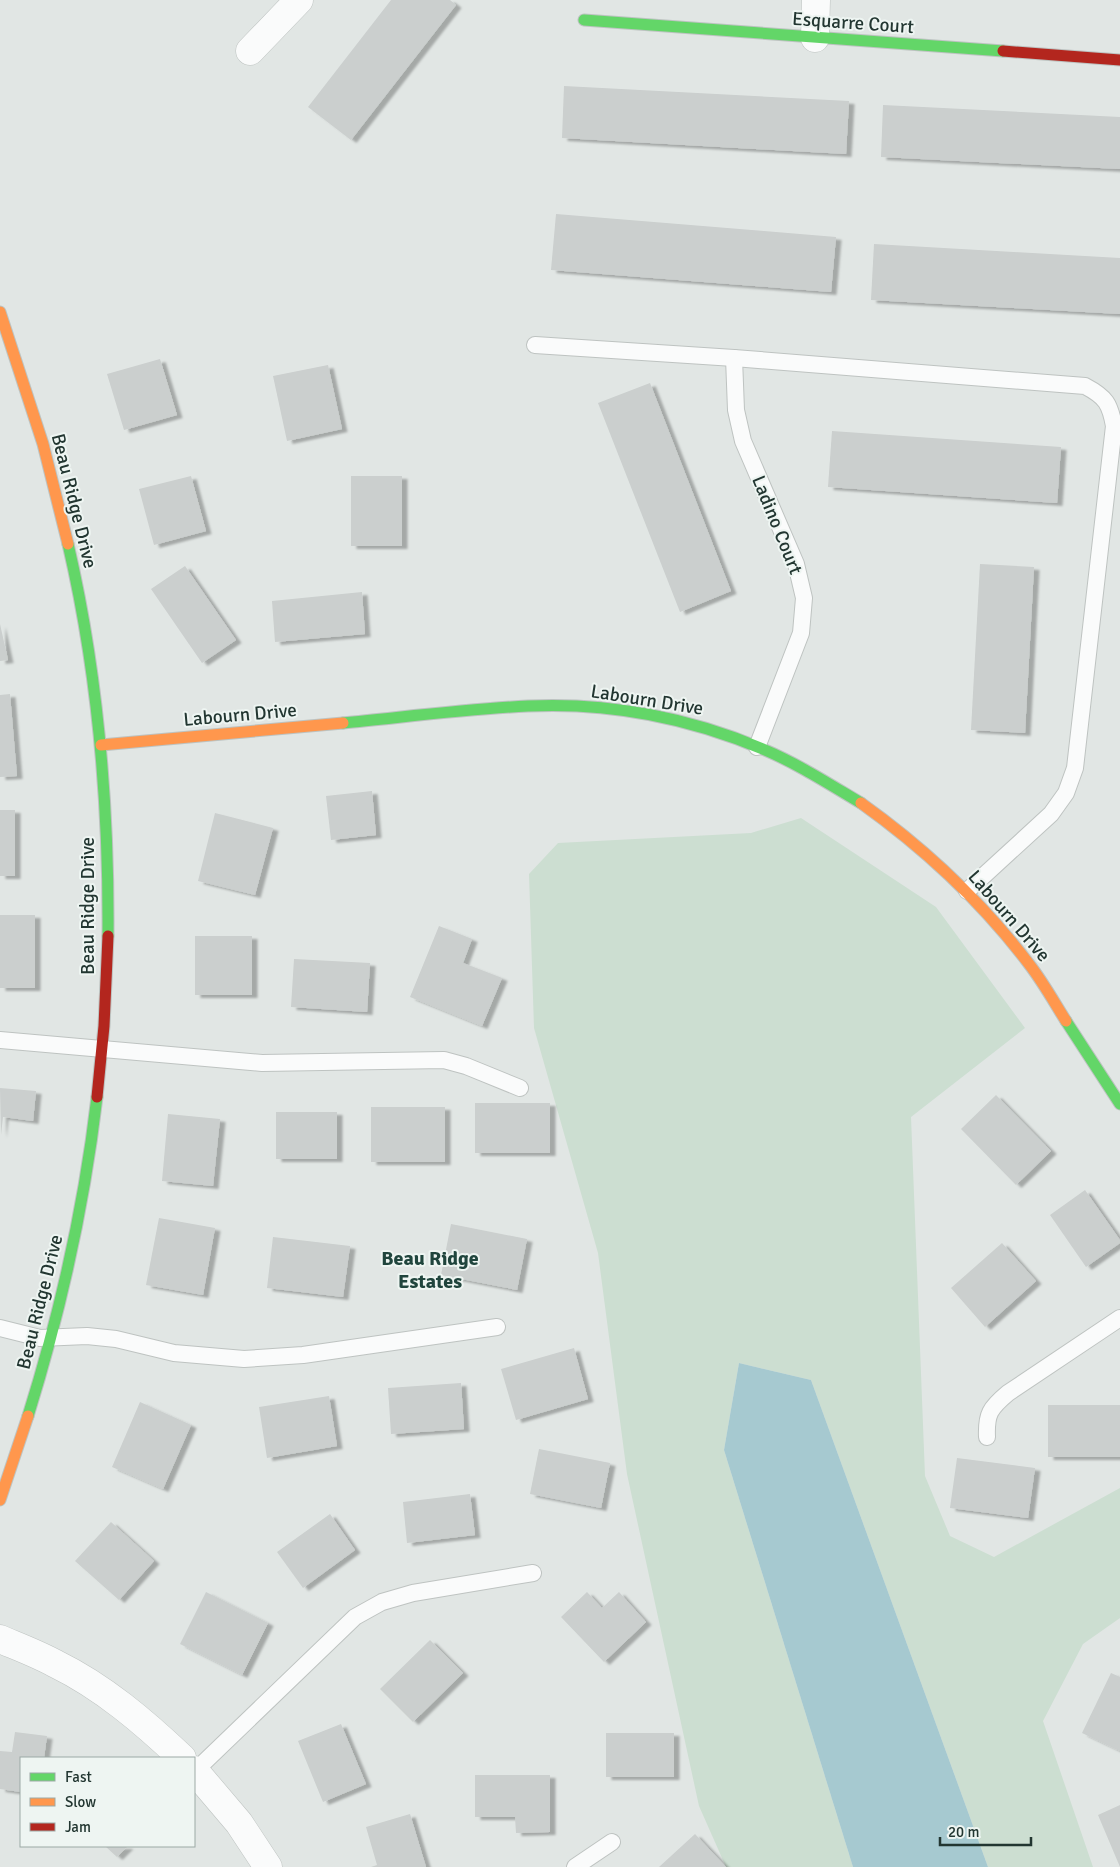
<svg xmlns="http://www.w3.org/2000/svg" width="1120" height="1867" font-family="Signika,sans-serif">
	<defs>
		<filter id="shadow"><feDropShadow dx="5.5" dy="3" stdDeviation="1" flood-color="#0004"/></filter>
	</defs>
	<rect width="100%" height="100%" fill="#e1e6e4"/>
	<!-- green -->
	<path fill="#ccded1" d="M801,818L936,907L1025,1028L911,1117L925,1476L950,1536L994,1557L1120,1488V1618L1083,1644L1043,1721L1093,1867H988L811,1380L739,1363L724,1450L853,1867H726L699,1806L627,1474L598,1253L534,1028L529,874L558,843L751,833Z"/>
	<!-- water -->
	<path fill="#a6c9d0" d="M739,1363L811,1380L988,1867H853L724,1450Z"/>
	<!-- building -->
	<g fill="#cbcfce" filter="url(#shadow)">
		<path d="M391,0H450L456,5L351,140L308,107Z"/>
		<path d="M564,86L849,101L846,154L562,138Z"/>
		<path d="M883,105L1120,117V169L881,157Z"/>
		<path d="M556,214L836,237L831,292L551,270Z"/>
		<path d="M874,244L1120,258V314L871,300Z"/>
		<path d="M160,359L177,415L124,430L107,374Z"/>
		<path d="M328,365L342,429L287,441L273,376Z"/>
		<path d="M650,383L731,591L680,612L598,403Z"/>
		<path d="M832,431L1061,447L1057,503L828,487Z"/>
		<path d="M191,476L206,531L154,545L139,489Z"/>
		<rect x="351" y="476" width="51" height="70"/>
		<path d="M980,564L1034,567L1025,733L971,730Z"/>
		<path d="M185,566L236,640L202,663L151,589Z"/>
		<path d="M362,592L365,634L275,642L272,601Z"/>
		<path d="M0,624L8,660L0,661Z"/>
		<path d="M10,694L17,776L0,777V695Z"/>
		<path d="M372,791L376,835L331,840L326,796Z"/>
		<rect x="0" y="810" width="15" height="66"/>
		<path d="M215,813L273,828L255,895L198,881Z"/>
		<rect x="0" y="915" width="35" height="73"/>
		<path d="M439,926L472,939L463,963L502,978L482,1026L410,997Z"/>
		<rect x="195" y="936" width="57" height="59"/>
		<path d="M294,959L370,963L367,1012L291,1007Z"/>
		<path d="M0,1088L36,1091L33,1121L3,1117L1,1135Z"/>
		<path d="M996,1095L1051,1151L1016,1185L961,1129Z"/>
		<rect x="475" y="1103" width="75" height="50"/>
		<rect x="371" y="1107" width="74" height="55"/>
		<rect x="276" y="1112" width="61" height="47"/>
		<path d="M168,1114L220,1119L213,1186L162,1181Z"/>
		<path d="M1085,1190L1120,1240V1243L1086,1267L1050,1215Z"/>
		<path d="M159,1218L215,1228L203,1295L146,1285Z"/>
		<path d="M451,1224L527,1239L517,1290L441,1275Z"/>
		<path d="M273,1237L350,1246L343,1297L267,1288Z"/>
		<path d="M1002,1243L1036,1281L985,1327L951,1288Z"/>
		<path d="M574,1348L588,1399L516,1420L501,1369Z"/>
		<path d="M461,1383L464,1429L391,1434L388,1388Z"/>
		<path d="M329,1396L337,1446L267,1458L259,1407Z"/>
		<path d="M140,1402L191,1425L163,1489L112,1467Z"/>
		<rect x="1048" y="1405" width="72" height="52"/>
		<path d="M539,1449L610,1463L601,1508L530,1494Z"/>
		<path d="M957,1458L1035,1468L1028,1518L950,1508Z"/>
		<path d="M470,1494L475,1535L407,1543L403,1502Z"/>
		<path d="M330,1514L355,1550L303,1588L277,1552Z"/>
		<path d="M111,1522L154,1561L119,1600L75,1561Z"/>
		<path d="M206,1592L268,1623L242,1675L180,1644Z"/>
		<path d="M587,1592L602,1608L619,1592L646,1622L604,1662L561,1617Z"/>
		<path d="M430,1640L463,1673L413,1722L380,1689Z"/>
		<path d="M1111,1673L1120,1677V1751L1082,1733Z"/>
		<path d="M341,1724L366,1784L323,1802L298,1741Z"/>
		<path d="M15,1732L47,1736L44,1758H21V1792L0,1789V1751L12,1752Z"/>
		<rect x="606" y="1733" width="68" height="44"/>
		<path d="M475,1775H550V1832L516,1833L515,1817H475Z"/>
		<path d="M1120,1805V1867L1098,1815Z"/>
		<path d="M410,1814L426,1867H371L377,1865L366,1827Z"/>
		<path d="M695,1834L726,1867H659Z"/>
		<path d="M105,1846H128L117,1857Z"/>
	</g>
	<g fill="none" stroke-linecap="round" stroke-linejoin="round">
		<!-- lane casing -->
		<g stroke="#bec3c1" stroke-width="18">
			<g id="lane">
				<path d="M535,345L734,358L1085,386C1106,397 1110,404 1114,426L1075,768L1066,793L1051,814L967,891"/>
				<path d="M734,358L736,410L743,441L796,564L804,598L801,633L757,747"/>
				<path d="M0,1040L262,1063L444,1060L466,1066L520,1088"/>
				<path d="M0,1328L40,1338L87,1336L116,1339L174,1353L244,1359L303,1355L497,1327"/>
				<path d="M987,1437C986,1414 990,1408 1008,1393L1120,1318"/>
				<path d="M195,1771L355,1617L382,1602L413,1593L533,1573"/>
				<path d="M575,1867L612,1842"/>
			</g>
		</g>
		<!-- street casing -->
		<g stroke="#bec3c1" stroke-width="29">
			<g id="street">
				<path d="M815,38L816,0"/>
				<path d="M250,51L299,0"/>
				<path d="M0,1639C19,1647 38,1654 56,1664C103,1687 144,1722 182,1758"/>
				<path d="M194,1770L239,1823L268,1867"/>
			</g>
		</g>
		<!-- fast casing -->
		<g stroke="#bdc3c1" stroke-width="13">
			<g id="fast">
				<path d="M584,20L1003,51"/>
				<path d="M68,544C98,673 109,804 108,936"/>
				<path d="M343,723C405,717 467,709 528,706C609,702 691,718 765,750C798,764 829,784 861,803"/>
				<path d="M1066,1021L1120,1104"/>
				<path d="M28,1416C61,1310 84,1208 97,1097"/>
			</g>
		</g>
		<!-- slow casing -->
		<g stroke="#bdc3c1" stroke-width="13">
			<g id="slow">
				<path d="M0,312L43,444L68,544"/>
				<path d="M101,745L343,723"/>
				<path d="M861,803C924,848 982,902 1029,964C1043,982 1054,1002 1066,1021"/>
				<path d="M0,1500L28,1416"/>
			</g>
		</g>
		<!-- jam casing -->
		<g stroke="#bdc3c1" stroke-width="13">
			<g id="jam">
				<path d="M1003,51L1120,60"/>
				<path d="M97,1097L104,1026L108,936"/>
			</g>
		</g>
		<!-- lane -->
		<use href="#lane" stroke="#fafbfb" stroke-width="16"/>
		<!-- street -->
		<use href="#street" stroke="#fafbfb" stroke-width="28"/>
		<!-- fast -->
		<use href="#fast" stroke="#63d668" stroke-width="11"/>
		<!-- slow -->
		<use href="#slow" stroke="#ff974d" stroke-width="11"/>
		<!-- jam -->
		<use href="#jam" stroke="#b3261e" stroke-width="11"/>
	</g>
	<g text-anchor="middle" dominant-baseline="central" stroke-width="4" stroke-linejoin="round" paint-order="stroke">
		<!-- street labels -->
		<g font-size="19" fill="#223631" stroke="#eef5f2">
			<text transform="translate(853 23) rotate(4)">Esquarre Court</text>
			<text transform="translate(74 501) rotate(76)">Beau Ridge Drive</text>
			<text transform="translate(777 525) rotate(68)">Ladino Court</text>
			<text transform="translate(647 700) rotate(9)">Labourn Drive</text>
			<text transform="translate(240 715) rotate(-5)">Labourn Drive</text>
			<text transform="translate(88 906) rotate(-90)">Beau Ridge Drive</text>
			<text transform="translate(1009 916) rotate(49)">Labourn Drive</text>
			<text transform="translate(40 1302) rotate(-76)">Beau Ridge Drive</text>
		</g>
		<!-- neighbourhood labels -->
		<g font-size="20" font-weight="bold" fill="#20453d" stroke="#eef5f2">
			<text x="430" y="1258">Beau Ridge<tspan x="430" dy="23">Estates</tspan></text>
		</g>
	</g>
	<!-- legend -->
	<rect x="20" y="1757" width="175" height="90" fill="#eef5f2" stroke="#9ca9a5"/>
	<rect x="30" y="1773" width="25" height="8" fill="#63d668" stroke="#9ca9a5"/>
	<text x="65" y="1782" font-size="15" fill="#223631">Fast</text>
	<rect x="30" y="1798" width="25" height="8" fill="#ff974d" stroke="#9ca9a5"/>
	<text x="65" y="1807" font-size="15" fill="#223631">Slow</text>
	<rect x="30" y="1823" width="25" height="8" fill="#b3261e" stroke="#9ca9a5"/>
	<text x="65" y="1832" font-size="15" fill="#223631">Jam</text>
	<!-- scale -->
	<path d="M940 1837v8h91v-8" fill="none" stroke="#223631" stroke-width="2.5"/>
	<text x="948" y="1837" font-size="15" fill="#223631" stroke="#eef5f2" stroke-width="4" paint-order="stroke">20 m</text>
</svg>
